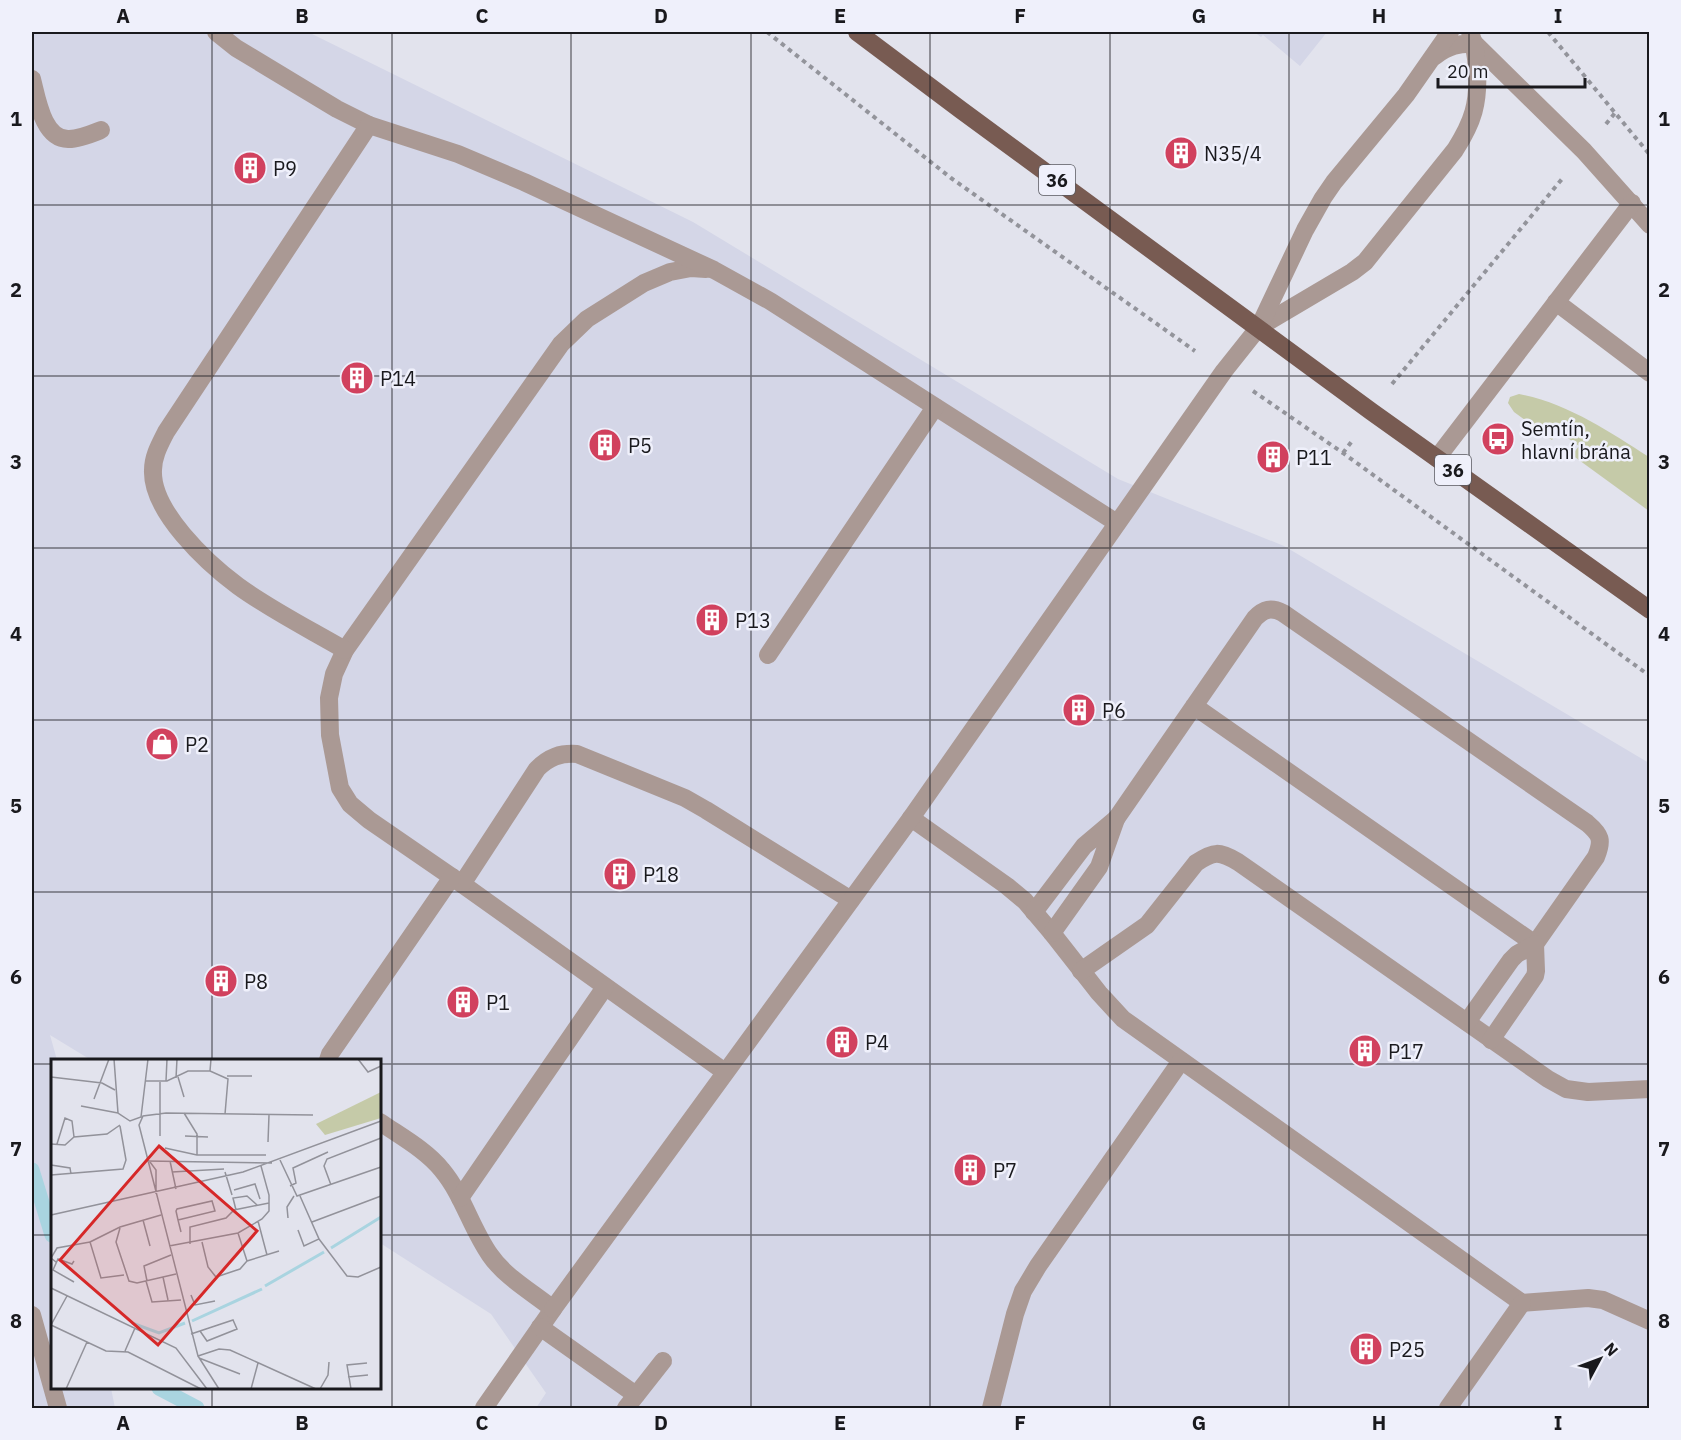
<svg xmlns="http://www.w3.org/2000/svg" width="1681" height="1440" font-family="'IBM Plex Sans',sans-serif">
	<rect width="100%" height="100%" fill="#e2e3ed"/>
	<!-- built -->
	<g fill="#d4d6e7">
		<path d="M32,32H308L693,222L1118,479L1284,546L1649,763V1408H536L546,1393L491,1314L380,1243V1060H91L50,1035L57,1060H52V1388H111L115,1408H32Z"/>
		<path d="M1254,32H1327L1300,66L1263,35L1261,37Z"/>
	</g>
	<!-- green -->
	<path fill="#c5caa8" d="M1519,394C1567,403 1610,432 1649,457V511L1572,455L1579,446L1558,431L1552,440L1514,412L1508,403L1510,397Z"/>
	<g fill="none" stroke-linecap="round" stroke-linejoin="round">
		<!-- stream -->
		<g stroke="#a9d4e0" stroke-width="15">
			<path d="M32,1170L52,1235"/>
			<path d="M159,1388L197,1408"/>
		</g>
		<!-- path -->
		<g stroke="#93949b" stroke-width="4" stroke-dasharray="4.5 4.5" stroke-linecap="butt">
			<path d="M767,32L951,178L1195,351"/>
			<path d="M1548,32L1650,155"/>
			<path d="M1606,124L1615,113"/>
			<path d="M1392,384L1562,179"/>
			<path d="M1253,391L1343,453L1650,676"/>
			<path d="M1343,453L1352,441"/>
		</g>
		<!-- lane -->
		<g stroke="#aa9994" stroke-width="18">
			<path d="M216,32L236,48L337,109L369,125"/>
			<path d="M1435,56C1448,46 1459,43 1475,44L1584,151L1650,225"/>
			<path d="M32,79C37,98 43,140 69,139C79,139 91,134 101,130"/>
			<path d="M706,269L691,268L670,272L644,283L587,319L561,344L345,650L334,674L329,698L330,735L340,788L350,804L369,820L462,884L725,1072"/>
			<path d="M1556,302L1650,373"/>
			<path d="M1259,327L1352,272L1365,262L1455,150C1473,122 1479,103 1477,69C1476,56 1475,44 1470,32"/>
			<path d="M1259,327L1305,230L1323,198L1334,182L1406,95L1450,32"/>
			<path d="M1437,458L1632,203"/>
			<path d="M345,650C309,629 271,610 238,586C207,563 151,511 153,470C153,456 160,444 166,432L369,125L458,154L524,182L714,270L770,301L1117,523"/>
			<path d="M768,655L935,407"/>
			<path d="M911,818L1007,886L1025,901L1052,933L1099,993L1123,1019L1522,1303L1588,1298L1603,1300L1650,1321"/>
			<path d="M1116,819L1255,618C1264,609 1271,607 1283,613L1587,823C1601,835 1603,840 1596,857L1535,944L1194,706"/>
			<path d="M462,884L537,769C549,757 560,753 577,754L685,798L706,810L851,900"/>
			<path d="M1034,912L1084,846L1116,819L1099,867L1052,933"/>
			<path d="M1081,971L1147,925L1196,863C1214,851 1219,851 1238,862L1548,1079L1566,1089L1588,1092L1650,1089"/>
			<path d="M1467,1022L1511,960L1517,954L1535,944L1536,971L1535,976L1491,1040"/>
			<path d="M328,1060L330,1054L452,877"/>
			<path d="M380,1122C400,1136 426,1150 442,1170C463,1195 471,1228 490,1255C505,1277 532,1292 553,1309L484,1408"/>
			<path d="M460,1198L605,987"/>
			<path d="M32,1315L58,1408"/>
			<path d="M540,1327L636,1395"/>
			<path d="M626,1408L663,1361"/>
			<path d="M991,1408L1015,1314L1023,1291L1038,1266L1181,1061"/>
			<path d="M1448,1408L1522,1303"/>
		</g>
		<!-- street -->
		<path stroke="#aa9994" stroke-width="18" d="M553,1309L911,818L1224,371L1259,327"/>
		<!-- primary -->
		<path stroke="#785b52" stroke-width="18" d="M857,32L961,110L1372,412L1650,610"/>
	</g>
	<!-- grid -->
	<path fill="none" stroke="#19191d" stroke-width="1.5" stroke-opacity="0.55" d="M212,32V1060M392,32V1408M571,32V1408M751,32V1408M930,32V1408M1110,32V1408M1289,32V1408M1469,32V1408M32,205H1650M32,376H1650M32,548H1650M32,720H1650M32,892H1650M32,1064H52M380,1064H1650M32,1235H52M380,1235H1650M212,1388V1408"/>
	<!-- icons -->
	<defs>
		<g id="building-disc" transform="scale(1.725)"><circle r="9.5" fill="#d1415e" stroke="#eff0fb"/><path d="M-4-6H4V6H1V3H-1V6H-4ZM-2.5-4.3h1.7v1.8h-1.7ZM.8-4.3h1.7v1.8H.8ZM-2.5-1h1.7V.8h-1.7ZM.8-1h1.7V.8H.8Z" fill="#fff"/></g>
		<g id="bus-disc" transform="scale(1.725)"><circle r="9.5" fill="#d1415e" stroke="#eff0fb"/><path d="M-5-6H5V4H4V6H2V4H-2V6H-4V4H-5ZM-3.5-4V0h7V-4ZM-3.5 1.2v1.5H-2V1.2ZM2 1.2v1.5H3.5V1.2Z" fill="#fff"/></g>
		<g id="shop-disc" transform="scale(1.725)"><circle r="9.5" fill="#d1415e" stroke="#eff0fb"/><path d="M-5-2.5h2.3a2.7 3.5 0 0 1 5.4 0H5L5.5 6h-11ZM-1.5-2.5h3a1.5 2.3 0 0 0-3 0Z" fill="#fff"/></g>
	</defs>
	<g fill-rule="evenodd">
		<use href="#building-disc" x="1181" y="153"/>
		<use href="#building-disc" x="250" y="168"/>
		<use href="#building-disc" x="357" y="378"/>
		<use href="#bus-disc" x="1498" y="439"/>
		<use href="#building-disc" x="605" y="445"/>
		<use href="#building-disc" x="1273" y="457"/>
		<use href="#building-disc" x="712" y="620"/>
		<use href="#building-disc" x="1079" y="710"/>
		<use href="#shop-disc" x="162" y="744"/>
		<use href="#building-disc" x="620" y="874"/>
		<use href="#building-disc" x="221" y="981"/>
		<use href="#building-disc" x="463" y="1002"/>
		<use href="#building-disc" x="842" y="1042"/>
		<use href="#building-disc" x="1365" y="1051"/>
		<use href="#building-disc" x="970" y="1170"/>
		<use href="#building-disc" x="1366" y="1349"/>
	</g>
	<g text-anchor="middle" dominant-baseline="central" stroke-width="5" stroke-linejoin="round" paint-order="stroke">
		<!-- shield labels -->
		<g fill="#eff0fb" stroke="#595a60" stroke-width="1.5">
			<rect x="1039" y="165" width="36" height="30" rx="4.5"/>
			<rect x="1435" y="455" width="36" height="30" rx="4.5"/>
		</g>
		<g font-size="18" font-weight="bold" fill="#19191d">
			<text x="1057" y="180">36</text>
			<text x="1453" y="470">36</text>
		</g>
		<!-- poi labels -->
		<g font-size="20" fill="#19191d" stroke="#eff0fb" text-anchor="start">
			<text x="1204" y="153">N35/4</text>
			<text x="273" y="168">P9</text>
			<text x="380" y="378">P14</text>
			<text x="1521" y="428">Semtín,<tspan x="1521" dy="23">hlavní brána</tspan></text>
			<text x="628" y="445">P5</text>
			<text x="1296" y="457">P11</text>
			<text x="735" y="620">P13</text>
			<text x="1102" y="710">P6</text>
			<text x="185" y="744">P2</text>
			<text x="643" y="874">P18</text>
			<text x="244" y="981">P8</text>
			<text x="486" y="1002">P1</text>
			<text x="865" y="1042">P4</text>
			<text x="1388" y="1051">P17</text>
			<text x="993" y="1170">P7</text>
			<text x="1389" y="1349">P25</text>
		</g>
	</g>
	<!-- overview -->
	<g transform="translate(51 1059)">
		<rect width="330" height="330" fill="#e2e3ed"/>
		<path d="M330,33V59L274,76L265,65Z" fill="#c5caa8"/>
		<path fill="none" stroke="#a9d4e0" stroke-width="3" d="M280,189L330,158M214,227L273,193M141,262L211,230M81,264L108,274L134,264"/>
		<path fill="none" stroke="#92929a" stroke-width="1.5" d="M63,0L67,54L79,62L90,58L97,0M160,0L159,12L177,20L174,55M307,0L317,13L330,7M176,17H201M0,18L51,24L64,31M127,18L133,38M125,19L126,0M95,22H116L137,12H159M115,22L116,0M43,40L58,0M30,47L67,54M133,54L146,75V96M262,56L115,54L92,57L88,66L147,297L168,290L179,291L265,330M109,77V23M134,77L157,78M217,83L218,56M0,85L14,86L23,78L56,75L69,66M6,85L14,59L21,62L23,78M114,89L146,96H215M229,101L246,137L330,108M96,102L221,104M119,102L125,130M99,103L105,111V135M0,106L19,109L20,115M121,113L173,110M174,113L181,136M0,116L72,110L75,101L69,67M280,126L273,107L276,100L330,79M239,127L245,124L242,109L277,93M183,131L204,125L209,140M185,151L182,139L196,137L206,146M0,156L192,113L330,62M237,159L236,148L243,137M92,161L99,187M127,161L164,152L161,142L126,150L125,152L127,161L130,173M207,162L216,196M261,163L330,137M69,169L65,183L78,222L86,224L125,215M247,171L253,187L268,180L249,137M187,174L196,202L228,192M268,180L296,217L307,218L330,208M151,183L157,208L165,218L189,210L196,202M139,185V168L175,159L183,151L218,144M118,187L187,174L211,160L218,152V136L210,107M5,203L0,199L6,189L39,183M73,216L50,219L39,183L69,168L110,156M112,218L117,241M95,222L101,243L130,241M96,222L93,207L120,196M23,223L2,211L7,200L21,205L23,202M0,229L125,289L156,330M140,236L144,246L164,242M0,266L55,292L77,293L150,330M0,266L16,237M140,275L182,261L186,270L156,282L149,272M74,292L84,269M147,297L168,330M148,299L189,315M297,318L317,316M15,330L36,283M200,330L207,304M269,330L277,316L278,303M300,330L296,306L316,304"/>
		<path fill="#d62828" fill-opacity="0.15" stroke="#d62828" stroke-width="3" d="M108,87L206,172L107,286L9,201Z"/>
		<rect width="330" height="330" fill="none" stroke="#19191d" stroke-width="3"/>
	</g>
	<!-- border -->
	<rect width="1681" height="1440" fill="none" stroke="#eff0fb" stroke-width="66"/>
	<!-- north arrow -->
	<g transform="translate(1600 1359) rotate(49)" stroke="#eff0fb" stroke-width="4.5" paint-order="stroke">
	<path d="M0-4.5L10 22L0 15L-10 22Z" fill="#19191d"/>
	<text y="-9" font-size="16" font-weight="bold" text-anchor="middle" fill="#19191d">N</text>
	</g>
	<!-- scale -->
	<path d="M1438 78v9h147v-9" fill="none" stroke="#19191d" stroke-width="3"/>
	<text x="1447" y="78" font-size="18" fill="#19191d" stroke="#eff0fb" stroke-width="4.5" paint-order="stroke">20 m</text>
	<rect x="33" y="33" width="1615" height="1374" fill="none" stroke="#19191d" stroke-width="2"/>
	<g font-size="20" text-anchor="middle" font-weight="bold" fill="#19191d">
		<text x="123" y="23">A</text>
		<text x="302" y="23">B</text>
		<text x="482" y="23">C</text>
		<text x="661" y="23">D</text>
		<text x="840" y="23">E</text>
		<text x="1020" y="23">F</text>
		<text x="1199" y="23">G</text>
		<text x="1379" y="23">H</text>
		<text x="1558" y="23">I</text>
		<text x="16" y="126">1</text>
		<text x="1664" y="126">1</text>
		<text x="16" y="297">2</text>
		<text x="1664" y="297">2</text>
		<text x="16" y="469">3</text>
		<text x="1664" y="469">3</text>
		<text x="16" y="641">4</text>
		<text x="1664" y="641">4</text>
		<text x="16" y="813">5</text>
		<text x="1664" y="813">5</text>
		<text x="16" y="984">6</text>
		<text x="1664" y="984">6</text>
		<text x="16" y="1156">7</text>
		<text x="1664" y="1156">7</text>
		<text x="16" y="1328">8</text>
		<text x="1664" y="1328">8</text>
		<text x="123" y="1430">A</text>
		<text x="302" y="1430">B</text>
		<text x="482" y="1430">C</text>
		<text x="661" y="1430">D</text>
		<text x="840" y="1430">E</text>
		<text x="1020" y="1430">F</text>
		<text x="1199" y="1430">G</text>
		<text x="1379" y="1430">H</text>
		<text x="1558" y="1430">I</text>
	</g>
</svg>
